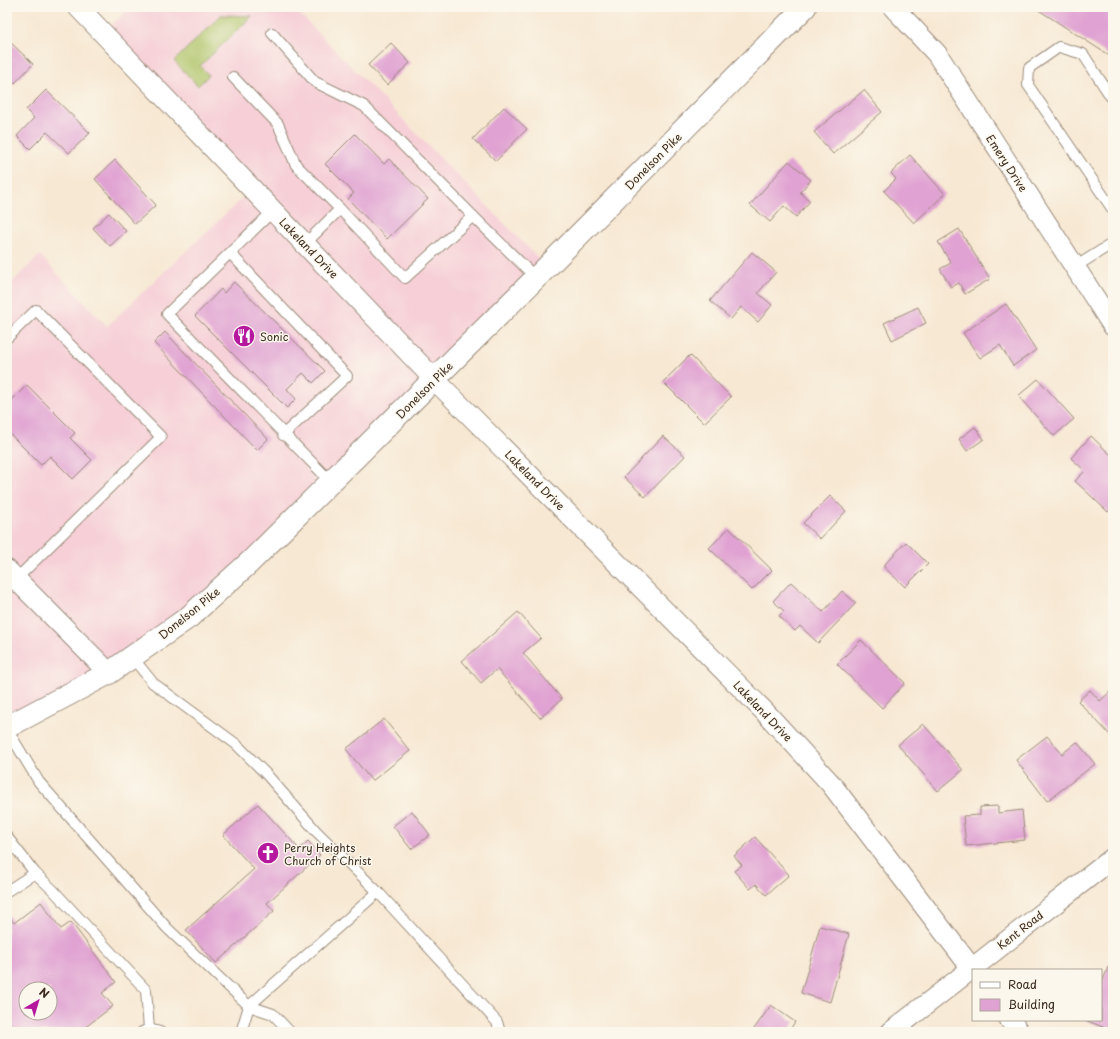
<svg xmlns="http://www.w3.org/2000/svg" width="1120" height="1039" font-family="'Playpen Sans',sans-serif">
	<rect width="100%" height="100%" fill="#fbf7ec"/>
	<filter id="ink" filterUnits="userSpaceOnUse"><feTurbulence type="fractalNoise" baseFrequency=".025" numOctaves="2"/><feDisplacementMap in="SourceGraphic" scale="8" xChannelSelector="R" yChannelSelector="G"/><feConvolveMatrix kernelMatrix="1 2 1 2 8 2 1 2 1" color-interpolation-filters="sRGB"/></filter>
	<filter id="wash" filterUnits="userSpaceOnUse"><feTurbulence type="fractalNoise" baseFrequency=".012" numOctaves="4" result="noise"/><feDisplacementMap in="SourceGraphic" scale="16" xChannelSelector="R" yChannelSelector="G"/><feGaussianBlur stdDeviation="0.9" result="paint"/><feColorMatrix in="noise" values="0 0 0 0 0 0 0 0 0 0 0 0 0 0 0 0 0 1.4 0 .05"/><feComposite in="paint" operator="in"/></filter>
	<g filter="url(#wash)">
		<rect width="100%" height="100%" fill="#f7e8d3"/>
		<!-- built -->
		<path fill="#f6cfd7" d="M131,7H247L296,10L547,267L189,617L7,727V287L40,255L107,326L252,189L103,33Z"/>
		<!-- green -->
		<path fill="#b0c56a" stroke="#767844" d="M221,15L252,16L200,66L209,75L198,86L174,61Z"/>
		<g id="blocks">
			<!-- building -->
			<g fill="#e0a2d2" fill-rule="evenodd">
				<path d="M1034,7H1113V58Z"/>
				<path d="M7,39L33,64L14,84L7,78Z"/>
				<path d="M391,43L410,63L387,85L368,65Z"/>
				<path d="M46,90L90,133L69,153L47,132L30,149L17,136L34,118L26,110Z"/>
				<path d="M864,90L882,112L833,154L814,132Z"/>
				<path d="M504,107L527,129L496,161L473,139Z"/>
				<path d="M355,134L384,164L389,159L428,199L387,239L348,199L354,193L325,164Z"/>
				<path d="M910,155L945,194L914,223L884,191L896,179L891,173Z"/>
				<path d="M115,160L156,205L135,224L95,179Z"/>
				<path d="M789,161L811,180L800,192L810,201L796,217L784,206L770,222L750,205Z"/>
				<path d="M109,213L126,231L110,246L93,228Z"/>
				<path d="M959,229L990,279L965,294L959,283L951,287L940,269L951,263L938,242Z"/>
				<path d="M752,252L776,272L758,293L772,305L758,322L741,307L731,319L710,301Z"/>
				<path d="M234,282L325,371L313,383L303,373L287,389L296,399L287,408L195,316L221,289L224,293Z"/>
				<path d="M1006,304L1036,350L1013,366L1000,345L980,358L963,333Z"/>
				<path d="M918,307L926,323L892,340L884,323Z"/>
				<path d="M165,332L268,439L257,450L154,343Z"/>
				<path d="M690,355L731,397L704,423L663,382Z"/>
				<path d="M1038,379L1074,419L1054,436L1018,396Z"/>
				<path d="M27,385L75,433L70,438L92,460L73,479L50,456L41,465L7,431V405Z"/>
				<path d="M975,427L984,439L967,451L959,439Z"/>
				<path d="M663,436L685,456L645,497L624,477Z"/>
				<path d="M1091,436L1113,457V506L1108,512L1075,481L1085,471L1071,458Z"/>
				<path d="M830,496L846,511L820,539L803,523Z"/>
				<path d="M729,528L772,570L752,590L709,548Z"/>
				<path d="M906,542L928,564L905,587L883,566Z"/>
				<path d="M791,582L823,612L842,591L856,603L818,643L800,626L795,631L779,616L784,611L773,601Z"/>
				<path d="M518,612L541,638L523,653L562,699L540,718L497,669L481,683L462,661Z"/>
				<path d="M861,640L905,683L882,708L837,664Z"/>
				<path d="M1113,689V738L1078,701L1090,690L1100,701Z"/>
				<path d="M384,719L410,751L372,781L346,749Z"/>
				<path d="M923,724L963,770L938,791L898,745Z"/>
				<path d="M1047,736L1062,754L1077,742L1095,764L1047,801L1016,760Z"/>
				<path d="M258,804L299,849L308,841L320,855L267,903L274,911L216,963L186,930L254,869L223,835Z"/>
				<path d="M998,806V813L1022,810L1025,840L966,846L963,816L980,815V807Z"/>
				<path d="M412,811L430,835L411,849L393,826Z"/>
				<path d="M755,837L789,875L766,895L756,884L750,889L734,871L742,865L734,856Z"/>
				<path d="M41,902L61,929L71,922L116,982L102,993L113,1006L79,1032L7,1031V913L14,923ZM26,989H50V1013H26Z"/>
				<path d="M820,926L849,934L830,1002L801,993Z"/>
				<path d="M1109,965L1113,967V1031L1085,1020H1101V985Z"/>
				<path d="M771,1005L795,1022L788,1032H752Z"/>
			</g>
		</g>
	</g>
	<g filter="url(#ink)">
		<use href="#blocks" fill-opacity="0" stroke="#998978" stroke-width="1"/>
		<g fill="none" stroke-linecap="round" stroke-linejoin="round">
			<!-- service casing -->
			<g stroke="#998978" stroke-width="12">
				<g id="service">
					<path d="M272,33L315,82L364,106L473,216"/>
					<path d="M233,77L278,124L296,165L340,209"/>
					<path d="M1113,100L1083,54L1059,47L1029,68L1028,85L1113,210"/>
					<path d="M273,211L167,314L331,482"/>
					<path d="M305,244L340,209L405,278L473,216L536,278"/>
					<path d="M231,254L347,376L283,435"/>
					<path d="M1075,267L1113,243"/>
					<path d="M7,338L36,310L161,437L7,588"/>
					<path d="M7,729L39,782L167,928L249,1006L378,892L316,831L267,775L236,744L153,683L132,657"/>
					<path d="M7,837L35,873L53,890L146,990L149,1029L142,1032"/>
					<path d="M7,891L35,873"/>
					<path d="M378,892L497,1022L500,1032"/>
					<path d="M149,1029L160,1032"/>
					<path d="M241,1032L249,1006L273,1014L290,1032"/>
				</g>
			</g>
			<!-- minor casing -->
			<g stroke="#998978" stroke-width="22">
				<g id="minor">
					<path d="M78,7L434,379L765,712L831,784L973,970"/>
					<path d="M893,7L937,54L1113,326"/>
					<path d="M7,570L109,673"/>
					<path d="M1010,1020L1019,1032"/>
					<path d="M891,1032L1113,858"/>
				</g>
			</g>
			<!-- secondary casing -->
			<g stroke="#998978" stroke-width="24">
				<path id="secondary" d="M7,727L109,673L189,617L250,562L547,267L805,7"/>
			</g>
			<!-- service -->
			<use href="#service" stroke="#fff" stroke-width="10"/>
			<!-- minor -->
			<use href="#minor" stroke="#fff" stroke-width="20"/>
			<!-- secondary -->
			<use href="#secondary" stroke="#fff" stroke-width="22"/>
		</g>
	</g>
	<!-- icons -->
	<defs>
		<g id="restaurant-disc" transform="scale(1.15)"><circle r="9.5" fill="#b5179e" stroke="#fbf7ec"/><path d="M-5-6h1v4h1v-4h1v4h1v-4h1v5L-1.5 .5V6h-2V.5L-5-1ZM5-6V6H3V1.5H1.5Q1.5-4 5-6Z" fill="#fff"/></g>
		<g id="church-disc" transform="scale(1.15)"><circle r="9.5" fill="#b5179e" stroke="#fbf7ec"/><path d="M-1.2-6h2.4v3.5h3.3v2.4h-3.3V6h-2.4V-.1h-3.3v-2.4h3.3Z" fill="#fff"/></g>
	</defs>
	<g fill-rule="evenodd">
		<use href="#restaurant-disc" x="244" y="336"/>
		<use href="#church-disc" x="268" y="853"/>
	</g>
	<g text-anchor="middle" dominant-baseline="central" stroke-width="3" stroke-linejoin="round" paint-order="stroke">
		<!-- street labels -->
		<g font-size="11" fill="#3b2a1e" stroke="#fbf7ec">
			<text transform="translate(653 161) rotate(-45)">Donelson Pike</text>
			<text transform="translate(1007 163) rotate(57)">Emery Drive</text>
			<text transform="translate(309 248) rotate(46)">Lakeland Drive</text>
			<text transform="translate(424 390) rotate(-45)">Donelson Pike</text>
			<text transform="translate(535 480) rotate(45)">Lakeland Drive</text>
			<text transform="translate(189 613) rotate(-39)">Donelson Pike</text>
			<text transform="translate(763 711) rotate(46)">Lakeland Drive</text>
			<text transform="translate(1020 930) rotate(-38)">Kent Road</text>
		</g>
		<!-- poi labels -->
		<g font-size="11" fill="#3b2a1e" stroke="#fbf7ec" text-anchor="start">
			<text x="260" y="336">Sonic</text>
			<text x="284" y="847">Perry Heights<tspan x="284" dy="13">Church of Christ</tspan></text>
		</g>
	</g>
	<!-- margin -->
	<rect width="1120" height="1039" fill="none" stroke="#fbf7ec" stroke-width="24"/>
	<!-- legend -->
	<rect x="972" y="969" width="130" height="52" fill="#fbf7ec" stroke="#aea59a"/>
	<rect x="980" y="982" width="20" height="6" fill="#ffffff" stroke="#aea59a"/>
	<text x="1008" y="989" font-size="12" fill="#3b2a1e">Road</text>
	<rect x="980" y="999" width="20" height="12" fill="#e0a2d2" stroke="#aea59a"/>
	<text x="1008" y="1009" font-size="12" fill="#3b2a1e">Building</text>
	<!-- north arrow -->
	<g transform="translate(38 1001) rotate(38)"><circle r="19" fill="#fbf7ec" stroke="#aea59a"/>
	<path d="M0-3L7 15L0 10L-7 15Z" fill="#b5179e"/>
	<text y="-6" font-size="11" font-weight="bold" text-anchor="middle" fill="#3b2a1e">N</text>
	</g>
</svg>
